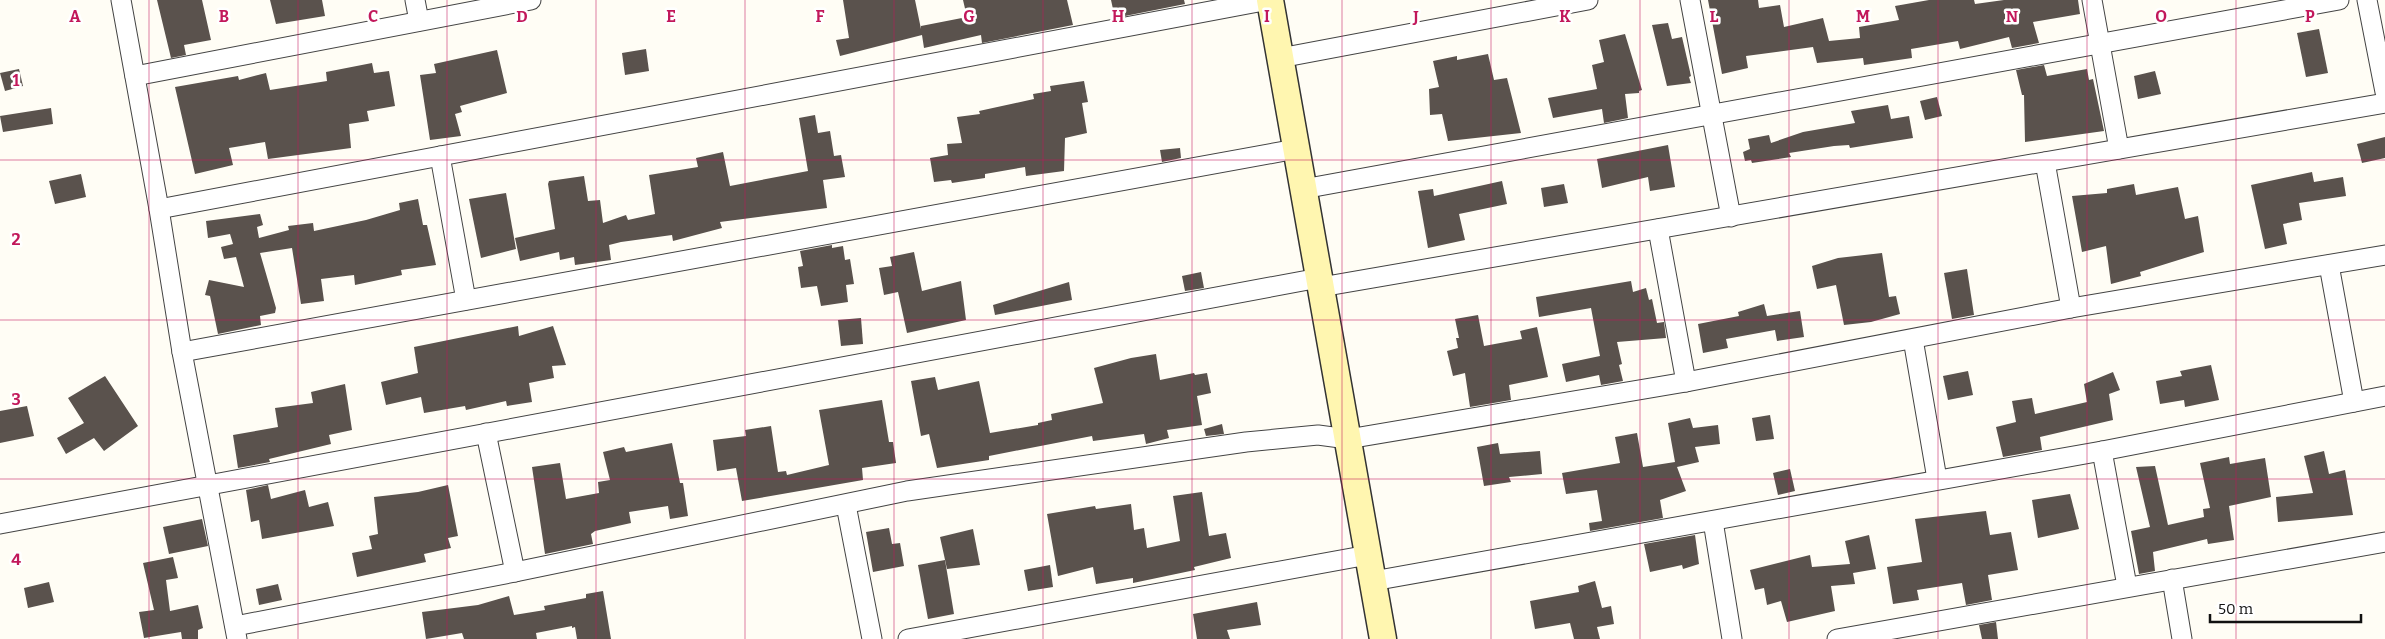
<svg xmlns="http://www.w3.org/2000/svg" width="2385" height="639" font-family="Bitter,serif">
	<rect width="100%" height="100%" fill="#fffdf5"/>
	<!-- building -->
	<g fill="#5a524d">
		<path d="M157,0H202L211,40L184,45L186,55L171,58Z"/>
		<path d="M270,0H322L325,16L276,24Z"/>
		<path d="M843,0H915L921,29V26L967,17L963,0H1067L1073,25L982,43L981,35L924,48L922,35L840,56L836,40L849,38Z"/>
		<path d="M1111,0H1184L1185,4L1115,18Z"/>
		<path d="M1708,0H1758L1759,8L1780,5L1784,27L1823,18L1829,41L1860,38L1859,27L1899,20L1895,6L1929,0H1974L1975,4L2004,0H2078L2080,14L2033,22L2039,43L2012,48L2009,37L1960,49L1958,41L1911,49L1912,58L1864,65L1863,58L1817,63L1813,47L1746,56L1748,68L1722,74Z"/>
		<path d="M1668,23L1672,39L1682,37L1691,76L1689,77L1691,83L1667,86L1652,25Z"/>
		<path d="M2319,29L2328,73L2306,77L2297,33Z"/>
		<path d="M1625,34L1642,90L1639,91V93L1625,94L1628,118L1604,123L1602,109L1553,118L1548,98L1597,89L1592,65L1604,62L1599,40Z"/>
		<path d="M646,49L649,71L625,75L622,53Z"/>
		<path d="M497,50L507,93L460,106L462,112L455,114L461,136L430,140L420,75L436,73L434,64Z"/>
		<path d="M1488,54L1494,80L1507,78L1521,133L1448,141L1442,114L1430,115L1429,89L1439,87L1433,61L1457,56V60Z"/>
		<path d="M372,63L374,73L389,71L395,106L367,111L369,121L349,124L351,148L268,159L265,142L229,148L233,165L195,174L175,87L238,76L239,80L266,73L270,90L327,81L326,72Z"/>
		<path d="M2044,65L2047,76L2087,69L2089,80L2093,79L2104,131L2025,142L2024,95H2022L2016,70Z"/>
		<path d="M19,69L23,86L5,91L0,73Z"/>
		<path d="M2155,71L2161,94L2138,99L2134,76Z"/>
		<path d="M1084,81L1088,102L1082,103L1087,133L1065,138L1064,171L1026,176L1025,167L985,174V178L952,183L951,180L934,182L930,158L948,155L947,144L962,143L957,117L980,114L979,111L1034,99L1033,94L1051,91L1050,86Z"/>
		<path d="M1937,97L1942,116L1925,120L1920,101Z"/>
		<path d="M1888,105L1891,119L1909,116L1913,138L1850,148L1849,145L1834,146L1789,153L1791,157L1752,163L1751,160L1745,161L1743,152L1750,149L1748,139L1769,135L1771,143L1803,132L1855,123L1851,111Z"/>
		<path d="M51,108L53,124L3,132L0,116Z"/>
		<path d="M815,115L818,133L830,131L834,156L841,155L845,177L823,180L827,208L720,222L722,228L673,241L672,235L621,242L609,245L611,260L575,265L574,257L560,260L559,252L520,261L515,238L555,229L548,184L549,181L584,176L588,201L600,200L603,223L626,215L628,220L655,214L649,175L698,167L696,158L723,152L730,186L808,171L799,118Z"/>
		<path d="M2385,137V158L2362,163L2357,144Z"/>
		<path d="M1668,145L1675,187L1650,191L1648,177L1602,188L1597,159Z"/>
		<path d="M1180,148L1181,158L1162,162L1160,150Z"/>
		<path d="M2312,172L2314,182L2343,177L2346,196L2299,203L2302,220L2283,224L2287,244L2265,249L2251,185Z"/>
		<path d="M81,174L86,197L55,204L49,181Z"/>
		<path d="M1502,181L1507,204L1459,214L1465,240L1428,248L1418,191L1433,189L1434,196Z"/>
		<path d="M1564,184L1568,203L1544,207L1541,188Z"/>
		<path d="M2134,184L2136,195L2178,187L2185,219L2198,216L2204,252L2140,272L2141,276L2111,284L2106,246L2082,252L2072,196L2107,193V189Z"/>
		<path d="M506,193L516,249L481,258L469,199Z"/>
		<path d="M418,199L423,225H427L436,265L401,270L402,275L355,285L354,275L321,279L324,301L301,304L292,248L260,253L276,308L275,313L260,316L261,325L218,334L210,296L205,295L209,280L244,287L236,257L224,259L221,247L233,244L230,234L208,238L206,221L260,214L263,225L257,227L259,238L289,230L288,226L313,223L314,231L366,220L400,210L399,203Z"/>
		<path d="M832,245V248L843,246L845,260L850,259L854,284L846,285L848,302L821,306L817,286L801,288L798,267L803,266L800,251Z"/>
		<path d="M914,252L922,291L961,281L966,320L907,333L898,292L884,295L879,268L892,266L890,257Z"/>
		<path d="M1882,253L1889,297L1896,296L1900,314L1871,322L1844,325L1836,285L1817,289L1812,266L1838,258Z"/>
		<path d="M1967,269L1974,315L1952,319L1944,273Z"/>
		<path d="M1201,272L1204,288L1185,291L1182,276Z"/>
		<path d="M1631,281L1633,292L1646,288L1649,300L1652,299L1657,323L1664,322L1666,338L1617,342L1622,364L1619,365L1623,381L1601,385L1599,375L1566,382L1562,364L1600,356L1591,308L1539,317L1536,297Z"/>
		<path d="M1069,282L1072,300L995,315L993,305Z"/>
		<path d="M1764,304L1767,316L1800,311L1804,337L1777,341L1775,330L1726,339L1728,348L1703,353L1698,324L1739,316L1738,312Z"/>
		<path d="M1478,315L1484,346L1522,339L1520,331L1537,327L1548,377L1509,385L1511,400L1470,407L1465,373L1453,376L1447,351L1458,348L1456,338H1459L1455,319Z"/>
		<path d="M861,318L863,344L841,346L838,320Z"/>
		<path d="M518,326L519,336L553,326L566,365L552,366L554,378L529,383L532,402L507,406L506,401L466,410L465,406L424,413L421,397L386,405L381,382L418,373L414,347Z"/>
		<path d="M1156,354L1160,380L1194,373L1195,375L1207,373L1211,393L1197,396L1202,425L1167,430L1169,438L1146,444L1144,434L1093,441L1092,436L989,456V460L937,468L929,434L921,436L911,381L935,377L938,390L979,381L990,433L1038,425V423L1052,420L1051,414L1103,403L1094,368L1131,358Z"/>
		<path d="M2211,365L2219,400L2185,407L2184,400L2160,404L2156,381L2182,376L2180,371Z"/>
		<path d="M1968,371L1973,395L1948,400L1943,376Z"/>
		<path d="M2113,372L2120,390L2109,394L2113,420L2040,437L2042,450L2003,457L1996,427L2016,422L2012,401L2032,398L2035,414L2087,402L2084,384Z"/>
		<path d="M105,376L138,426L104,451L94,438L66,454L57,438L84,423L68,398Z"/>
		<path d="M345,384L352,430L329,435L331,444L269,459L270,462L238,468L233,435L278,427L275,408L313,403L311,392Z"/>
		<path d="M882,400L889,442H893L896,463L862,468L863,480L742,501L736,468L717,471L713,440L746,436L745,430L771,426L778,472L786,471L787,475L829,465L819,410Z"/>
		<path d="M27,406L34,436L0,443V411Z"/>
		<path d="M1770,415L1774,439L1756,441L1752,418Z"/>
		<path d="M1690,418L1693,428L1718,425L1720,444L1695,447L1699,462L1677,467L1686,491L1660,500L1663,518L1590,531L1589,523L1602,521L1597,490L1566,494L1562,473L1620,463L1615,437L1637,433L1643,467L1675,462L1668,423Z"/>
		<path d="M1222,424L1224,434L1206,436L1204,429Z"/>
		<path d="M672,443L680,483H683L688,516L670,519L668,506L629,512L631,523L595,531L591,534L593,544L545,554L532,467L560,463L566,499L599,493L598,482L610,480L603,452L624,447L626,452Z"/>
		<path d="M1498,443L1500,454L1540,451L1542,474L1509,477L1511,482L1484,486L1477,447Z"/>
		<path d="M2324,451L2329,474L2345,470L2353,515L2278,522L2276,497L2313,493L2304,456Z"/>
		<path d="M2229,457L2230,464L2265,458L2271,497L2229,506L2234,540L2208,544L2207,539L2153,552L2155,571L2139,574L2131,531L2150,527L2136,467L2155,466L2168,525L2204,517L2203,509L2210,508L2200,463Z"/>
		<path d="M1790,469L1795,491L1778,495L1773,473Z"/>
		<path d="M268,485L271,499L305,490L309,507L328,502L334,526L262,539L259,520L251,522L246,490Z"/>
		<path d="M448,485L458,536L448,538L451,548L424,554L426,562L357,577L352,553L372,549L369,536L378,534L374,497L418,492Z"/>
		<path d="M1202,492L1209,536L1226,533L1231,558L1194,567L1195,570L1133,583V578L1096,584L1093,567L1058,576L1047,514L1095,506L1096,509L1131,504L1134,530L1144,528L1147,548L1180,541L1173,496Z"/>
		<path d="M2070,494L2079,529L2038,538L2032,500Z"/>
		<path d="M1986,511L1990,535L2011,532L2018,570L1988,575L1992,600L1966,605L1962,583L1917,590L1919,600L1893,604L1887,567L1922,562L1915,519Z"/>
		<path d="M202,519L208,546L169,554L163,527Z"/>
		<path d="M889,528L892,544L900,543L904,566L873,572L866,532Z"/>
		<path d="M973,529L980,565L947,569L940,537Z"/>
		<path d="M1695,535L1699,564L1683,569L1682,565L1650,572L1644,544Z"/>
		<path d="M1869,535L1876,569L1853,573L1855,584L1831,586L1835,611L1787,622L1781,601L1767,605L1764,588L1755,590L1750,570L1810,555L1812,567L1850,564L1845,541Z"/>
		<path d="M173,557L178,578L166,580L170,611L198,605L203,628L198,630V639H182L181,632L144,638L139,612L154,610L143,563Z"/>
		<path d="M945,560L954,614L928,619L918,565Z"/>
		<path d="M1050,565L1053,587L1028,591L1024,570Z"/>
		<path d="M1595,581L1602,608L1611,606L1614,624L1597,627L1600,639H1574L1570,623L1535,629L1530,601L1579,592L1578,586Z"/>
		<path d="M49,582L54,602L28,608L24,588Z"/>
		<path d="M278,584L282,600L259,605L256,589Z"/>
		<path d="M603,591L611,639H577L575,627L572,628V626L536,633L537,639H464L462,633L426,639L422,612L478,605L509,596L514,615L545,610L544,606L586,598V594Z"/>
		<path d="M1257,602L1261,625L1227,630L1230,639H1197L1193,614Z"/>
		<path d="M1996,622L1998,639H1982L1979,625Z"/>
	</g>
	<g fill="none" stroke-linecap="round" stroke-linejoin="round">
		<!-- street casing -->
		<g stroke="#444" stroke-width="21">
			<g id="street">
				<path d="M121,0L159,209L182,352L237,639"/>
				<path d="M415,0L419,21"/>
				<path d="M1690,0L1731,217"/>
				<path d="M2092,0L2119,149"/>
				<path d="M2367,0L2385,92"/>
				<path d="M1280,58L1588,0"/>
				<path d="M135,76L531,0"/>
				<path d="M440,156L466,300"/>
				<path d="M2045,162L2071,308"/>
				<path d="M1303,189L2339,0"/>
				<path d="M159,209L1269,0"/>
				<path d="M1658,229L1686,382"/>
				<path d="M2329,265L2354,402"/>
				<path d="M1321,287L2385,103"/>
				<path d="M1913,339L1937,479"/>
				<path d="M182,352L1296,149"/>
				<path d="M486,433L515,572"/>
				<path d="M2102,451L2127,586"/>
				<path d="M846,505L872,639"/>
				<path d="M1713,521L1732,639"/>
				<path d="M0,524L1319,278"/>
				<path d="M2172,579L2182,639"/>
				<path d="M1373,581L2102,451L2385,396"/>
				<path d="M235,626L515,572L907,491L1246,442L1318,435L1348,439L1686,382L2071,308L2385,255"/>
				<path d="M908,639L1368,555"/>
				<path d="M1837,639L2385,542"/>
			</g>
		</g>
		<!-- secondary casing -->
		<g stroke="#333" stroke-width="29">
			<path id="secondary" d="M1270,0L1383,639"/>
		</g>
		<!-- street -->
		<use href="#street" stroke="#fff" stroke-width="19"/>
		<!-- secondary -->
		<use href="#secondary" stroke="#fff6b0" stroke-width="26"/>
	</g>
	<!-- grid -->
	<path fill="none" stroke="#c2185b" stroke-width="1" stroke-opacity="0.55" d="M149,0V639M298,0V639M447,0V639M596,0V639M745,0V639M894,0V639M1043,0V639M1192,0V639M1342,0V639M1491,0V639M1640,0V639M1789,0V639M1938,0V639M2087,0V639M2236,0V639M0,160H2385M0,320H2385M0,479H2385"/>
	<g font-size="16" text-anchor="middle" font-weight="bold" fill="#c2185b" stroke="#fff" stroke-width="5" stroke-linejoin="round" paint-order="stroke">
		<text x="75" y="22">A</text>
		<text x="224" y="22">B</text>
		<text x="373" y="22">C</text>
		<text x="522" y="22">D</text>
		<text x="671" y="22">E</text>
		<text x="820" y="22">F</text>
		<text x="969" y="22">G</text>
		<text x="1118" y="22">H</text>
		<text x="1267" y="22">I</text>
		<text x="1416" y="22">J</text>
		<text x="1565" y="22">K</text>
		<text x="1714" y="22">L</text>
		<text x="1863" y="22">M</text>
		<text x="2012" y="22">N</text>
		<text x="2161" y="22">O</text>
		<text x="2310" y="22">P</text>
		<text x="16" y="86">1</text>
		<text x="16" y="245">2</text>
		<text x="16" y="405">3</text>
		<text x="16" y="565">4</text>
	</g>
	<!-- scale -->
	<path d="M2210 614v8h151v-8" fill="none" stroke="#111111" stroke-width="2.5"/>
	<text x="2218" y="614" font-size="15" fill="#111111" stroke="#ffffff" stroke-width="4" paint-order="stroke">50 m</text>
</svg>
